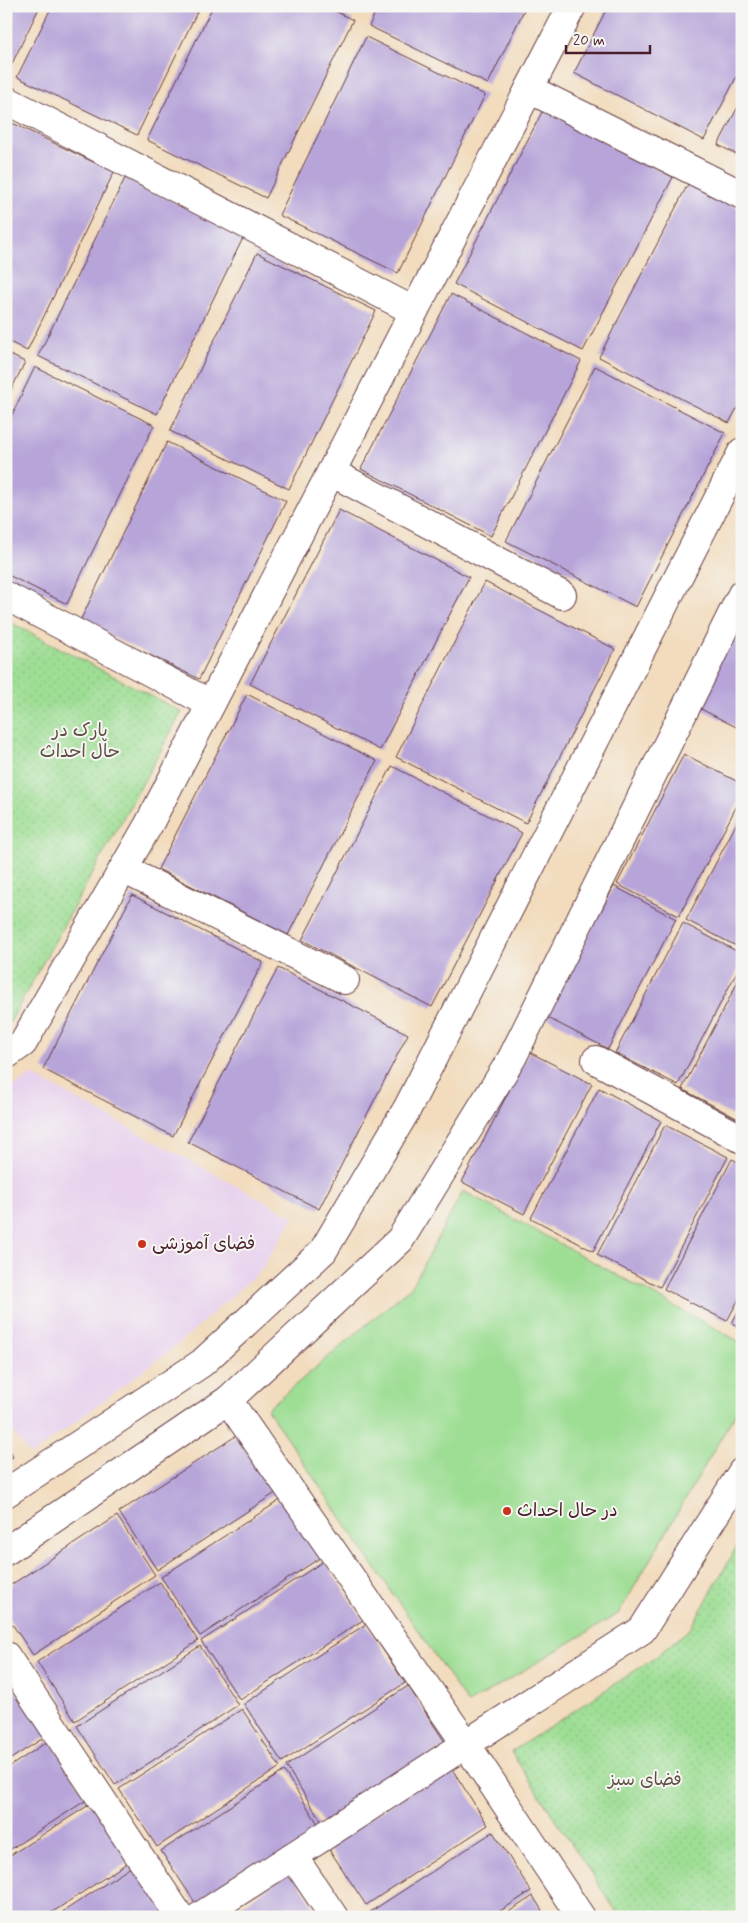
<svg xmlns="http://www.w3.org/2000/svg" width="748" height="1923" font-family="Mynerve,'Playpen Sans Arabic',sans-serif">
	<defs>
		<pattern id="grass-dots" width="8" height="8" patternUnits="userSpaceOnUse" patternTransform="scale(1.25)"><rect width="8" height="8" fill="#9ede94"/><path d="M2 2h.1M6 6h.1" fill="none" stroke="#8abe80" stroke-width="1.8" stroke-linecap="round"/></pattern>
	</defs>
	<rect width="100%" height="100%" fill="#f6f6f2"/>
	<filter id="ink" filterUnits="userSpaceOnUse"><feTurbulence type="fractalNoise" baseFrequency=".02" numOctaves="2"/><feDisplacementMap in="SourceGraphic" scale="10" xChannelSelector="R" yChannelSelector="G"/><feConvolveMatrix kernelMatrix="1 2 1 2 8 2 1 2 1" color-interpolation-filters="sRGB"/></filter>
	<filter id="wash" filterUnits="userSpaceOnUse"><feTurbulence type="fractalNoise" baseFrequency=".0096" numOctaves="4" result="noise"/><feDisplacementMap in="SourceGraphic" scale="20" xChannelSelector="R" yChannelSelector="G"/><feGaussianBlur stdDeviation="1.12" result="paint"/><feColorMatrix in="noise" values="0 0 0 0 0 0 0 0 0 0 0 0 0 0 0 0 0 1.4 0 .05"/><feComposite in="paint" operator="in"/></filter>
	<g filter="url(#wash)">
		<rect width="100%" height="100%" fill="#f2dcbd"/>
		<!-- built -->
		<path fill="#e8d2ee" d="M32,1075L294,1217L261,1270L176,1346L30,1456L6,1421V1091Z"/>
		<!-- grass -->
		<g fill="url(#grass-dots)" stroke="#747e60">
			<path d="M6,620L182,712L10,1022L6,1025Z"/>
			<path d="M742,1537V1917H620L511,1752L653,1659L691,1628Z"/>
		</g>
		<!-- garden -->
		<path fill="#9ede94" stroke="#747e60" d="M463,1191L742,1343V1402L619,1613L468,1704L267,1409L412,1286Z"/>
		<g id="blocks">
			<!-- building -->
			<g fill="#b7a5d9">
				<path d="M6,6H40L6,76Z"/>
				<path d="M52,6H200L137,135L17,77Z"/>
				<path d="M213,6H325L353,20L266,198L147,140Z"/>
				<path d="M378,6H526L488,84L369,26Z"/>
				<path d="M608,6H742V66L704,140L574,73Z"/>
				<path d="M366,37L485,95L398,273L279,215Z"/>
				<path d="M742,99V157L718,145Z"/>
				<path d="M543,110L673,177L583,351L454,284Z"/>
				<path d="M6,120L114,172L27,351L6,340Z"/>
				<path d="M125,178L244,236L157,414L38,356Z"/>
				<path d="M689,182L742,210V399L729,423L599,357Z"/>
				<path d="M257,253L376,311L289,489L170,431Z"/>
				<path d="M451,294L581,361L491,536L361,469Z"/>
				<path d="M6,353L25,362L6,400Z"/>
				<path d="M595,366L725,433L636,607L506,541Z"/>
				<path d="M35,367L154,425L67,604L6,574V427Z"/>
				<path d="M167,442L286,501L199,679L80,621Z"/>
				<path d="M339,510L469,577L380,750L250,684Z"/>
				<path d="M485,582L615,649L526,823L396,757Z"/>
				<path d="M742,617V730L695,706Z"/>
				<path d="M247,694L377,761L288,935L158,869Z"/>
				<path d="M684,754L742,784V796L679,916L617,884Z"/>
				<path d="M392,766L522,833L432,1007L302,940Z"/>
				<path d="M742,813V949L686,920Z"/>
				<path d="M614,886L676,919L608,1049L546,1017Z"/>
				<path d="M132,895L263,962L173,1136L43,1069Z"/>
				<path d="M683,923L742,954V962L678,1085L615,1053Z"/>
				<path d="M278,968L408,1034L319,1209L188,1142Z"/>
				<path d="M742,974V1121L682,1089Z"/>
				<path d="M529,1052L592,1084L524,1214L462,1182Z"/>
				<path d="M599,1088L661,1121L593,1251L531,1218Z"/>
				<path d="M665,1125L728,1157L660,1287L597,1255Z"/>
				<path d="M732,1159L742,1164V1293L727,1321L664,1289Z"/>
				<path d="M742,1304V1329L732,1323Z"/>
				<path d="M242,1432L280,1490L157,1570L119,1512Z"/>
				<path d="M6,1447L13,1457L6,1461Z"/>
				<path d="M285,1497L323,1556L200,1636L161,1577Z"/>
				<path d="M117,1516L155,1575L33,1655L6,1615V1588Z"/>
				<path d="M324,1561L363,1620L240,1700L201,1641Z"/>
				<path d="M160,1582L198,1641L75,1721L37,1662Z"/>
				<path d="M366,1624L405,1683L282,1762L244,1704Z"/>
				<path d="M200,1646L238,1705L115,1785L77,1726Z"/>
				<path d="M6,1678L48,1735L6,1762Z"/>
				<path d="M408,1686L447,1745L324,1825L286,1766Z"/>
				<path d="M242,1709L280,1767L157,1847L119,1789Z"/>
				<path d="M50,1740L88,1799L6,1852V1769Z"/>
				<path d="M450,1766L488,1825L366,1905L327,1846Z"/>
				<path d="M284,1771L322,1830L200,1910L161,1851Z"/>
				<path d="M92,1803L130,1861L45,1917H6V1858Z"/>
				<path d="M493,1832L531,1891L491,1917H373L370,1912Z"/>
				<path d="M134,1865L168,1917H55Z"/>
				<path d="M292,1872L321,1917H223Z"/>
				<path d="M533,1896L546,1917H501Z"/>
			</g>
		</g>
	</g>
	<g filter="url(#ink)">
		<use href="#blocks" fill-opacity="0" stroke="#633b41" stroke-width="1"/>
		<g fill="none" stroke-linecap="round" stroke-linejoin="round">
			<!-- minor casing -->
			<g stroke="#633b41" stroke-width="30">
				<g id="minor">
					<path d="M529,89L742,195"/>
					<path d="M6,100L414,311"/>
					<path d="M331,472L562,595"/>
					<path d="M6,596L211,704"/>
					<path d="M123,869L345,980"/>
					<path d="M6,1055L23,1043L149,824L572,6"/>
					<path d="M596,1060L742,1139"/>
					<path d="M228,1400L466,1744L581,1917"/>
					<path d="M6,1493L202,1363L323,1251L407,1109L742,452"/>
					<path d="M6,1551L228,1400L400,1240L512,1058L742,594"/>
					<path d="M6,1656L180,1917"/>
					<path d="M293,1856L334,1917"/>
					<path d="M199,1917L642,1630L742,1472"/>
				</g>
			</g>
			<!-- minor -->
			<use href="#minor" stroke="#fff" stroke-width="28"/>
		</g>
	</g>
	<!-- markers -->
	<g fill="#c8321e" stroke="#f6f6f2" stroke-width="2">
		<circle cx="142" cy="1244" r="5"/>
		<circle cx="507" cy="1511" r="5"/>
	</g>
	<g text-anchor="middle" dominant-baseline="central" stroke-width="4" stroke-linejoin="round" paint-order="stroke">
		<!-- park labels -->
		<g font-size="18" fill="#5f4f45" stroke="#f6f6f2">
			<text x="80" y="731">پارک در<tspan x="80" dy="21">حال احداث</tspan></text>
			<text x="645" y="1780">فضای سبز</text>
		</g>
		<!-- poi labels -->
		<g font-size="18" fill="#4a1f2b" stroke="#f6f6f2" text-anchor="start">
			<text x="152" y="1244">فضای آموزشی</text>
			<text x="517" y="1511">در حال احداث</text>
		</g>
	</g>
	<!-- margin -->
	<rect width="748" height="1923" fill="none" stroke="#f6f6f2" stroke-width="25"/>
	<!-- scale -->
	<path d="M566 45v8h84v-8" fill="none" stroke="#4a1f2b" stroke-width="2.5"/>
	<text x="573" y="45" font-size="15" fill="#4a1f2b" stroke="#f6f6f2" stroke-width="4" paint-order="stroke">20 m</text>
</svg>
